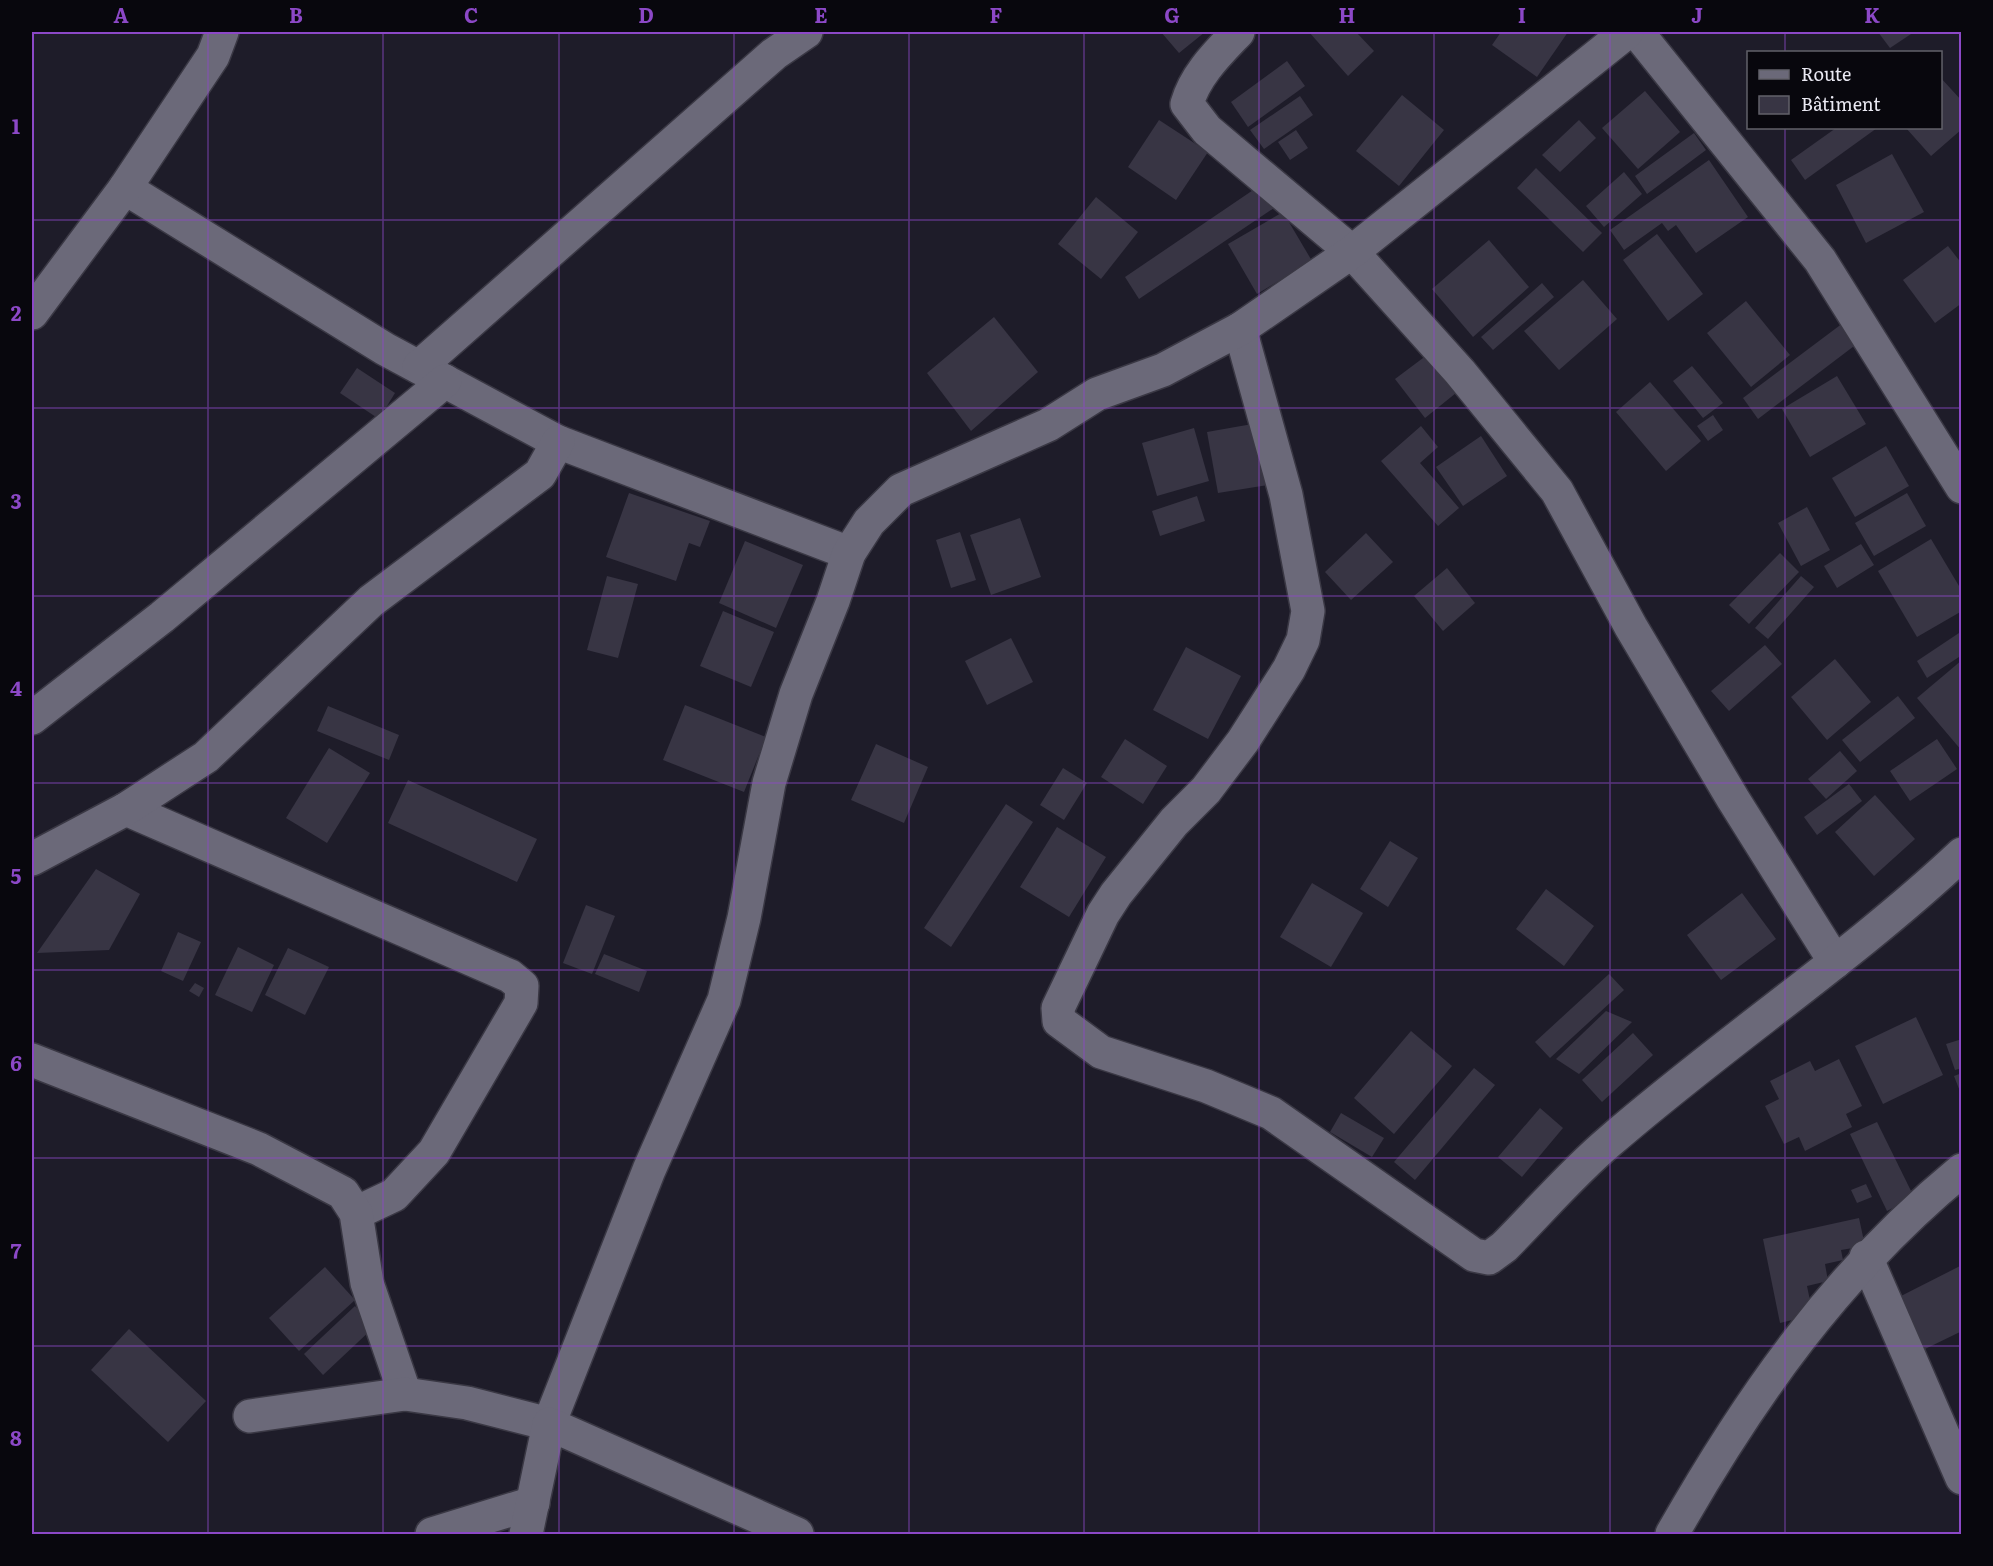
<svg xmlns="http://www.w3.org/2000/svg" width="1993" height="1566" font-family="Literata,serif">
	<rect width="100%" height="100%" fill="#1e1c29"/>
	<!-- building -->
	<g fill="#383544">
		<path d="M1161,32H1205L1179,53Z"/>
		<path d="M1309,32H1356L1374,51L1348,76Z"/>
		<path d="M1501,32H1568L1537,77L1492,45Z"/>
		<path d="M1878,32H1914L1890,48Z"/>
		<path d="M1287,61L1305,86L1248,127L1231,102Z"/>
		<path d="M1940,77L1962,101V129L1931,156L1906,128H1940Z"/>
		<path d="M1645,91L1680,132L1638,169L1602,128Z"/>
		<path d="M1402,95L1444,130L1399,186L1356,151Z"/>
		<path d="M1300,96L1313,115L1264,149L1250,130Z"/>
		<path d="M1159,120L1208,152L1176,200L1128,167Z"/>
		<path d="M1579,120L1596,138L1560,172L1542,155Z"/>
		<path d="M1836,128H1877L1805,180L1791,160Z"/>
		<path d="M1296,130L1308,148L1290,160L1278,142Z"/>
		<path d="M1694,133L1706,150L1647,194L1635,176Z"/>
		<path d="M1892,154L1924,212L1866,243L1836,185Z"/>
		<path d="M1709,160L1748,217L1696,253L1676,225L1668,231L1662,223L1624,250L1610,230Z"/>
		<path d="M1536,168L1602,233L1583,252L1517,188Z"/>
		<path d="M1624,172L1642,194L1604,227L1586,206Z"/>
		<path d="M1262,184L1277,206L1139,299L1125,277Z"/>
		<path d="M1096,197L1138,232L1101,279L1058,244Z"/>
		<path d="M1283,212L1312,261L1257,294L1228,244Z"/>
		<path d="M1657,234L1703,294L1668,321L1623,260Z"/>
		<path d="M1489,240L1529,287L1473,337L1432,289Z"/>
		<path d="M1948,246L1962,264V303L1935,323L1903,280Z"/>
		<path d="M1583,280L1617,319L1559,370L1524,331Z"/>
		<path d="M1542,283L1554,297L1493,350L1481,337Z"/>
		<path d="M1746,301L1790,355L1751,387L1707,333Z"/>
		<path d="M994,317L1038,372L971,431L927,373Z"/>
		<path d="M1847,320L1862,340L1758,419L1743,398Z"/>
		<path d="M1427,355L1456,393L1425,418L1395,379Z"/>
		<path d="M1692,366L1723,403L1703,418L1673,381Z"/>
		<path d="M357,368L395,393L379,419L340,393Z"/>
		<path d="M1837,376L1866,424L1810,457L1782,409Z"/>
		<path d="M1650,382L1701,441L1666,471L1616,412Z"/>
		<path d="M1713,415L1723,430L1708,441L1697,426Z"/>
		<path d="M1258,423L1268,485L1218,493L1207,432Z"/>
		<path d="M1421,426L1438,447L1420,463L1459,508L1438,526L1381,461Z"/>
		<path d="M1194,428L1209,481L1157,496L1142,443Z"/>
		<path d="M1481,436L1507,476L1463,506L1436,467Z"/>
		<path d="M1886,446L1909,486L1855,517L1832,478Z"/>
		<path d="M629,493L710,521L700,547L689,543L676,581L606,557Z"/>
		<path d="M1907,493L1926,526L1874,556L1855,523Z"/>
		<path d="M1197,496L1205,521L1160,536L1152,511Z"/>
		<path d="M1807,507L1830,550L1801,566L1778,523Z"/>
		<path d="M1020,518L1041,577L991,595L970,535Z"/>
		<path d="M960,532L976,580L951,588L936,540Z"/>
		<path d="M1366,533L1393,562L1351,600L1325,572Z"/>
		<path d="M1931,539L1962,591V611L1917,637L1878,571Z"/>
		<path d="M745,541L803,565L776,628L719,603Z"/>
		<path d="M1861,544L1874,565L1837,588L1824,566Z"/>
		<path d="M1780,553L1799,572L1749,624L1729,605Z"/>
		<path d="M1447,568L1475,603L1443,631L1414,596Z"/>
		<path d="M607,576L638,584L618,658L587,650Z"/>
		<path d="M1801,576L1814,587L1768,639L1755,628Z"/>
		<path d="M723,611L774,632L751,687L700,666Z"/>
		<path d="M1962,631V655L1927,678L1917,661Z"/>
		<path d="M1011,638L1033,682L987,705L965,661Z"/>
		<path d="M1765,645L1782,664L1729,711L1711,691Z"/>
		<path d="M1186,647L1241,676L1208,739L1153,710Z"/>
		<path d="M1835,659L1871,702L1827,740L1791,697Z"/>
		<path d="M1962,660V751L1917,698Z"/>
		<path d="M1898,696L1915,718L1860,762L1842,740Z"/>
		<path d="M685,705L766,737L744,792L663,760Z"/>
		<path d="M328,706L399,735L389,760L317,731Z"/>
		<path d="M1125,739L1167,766L1143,804L1101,777Z"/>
		<path d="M1937,739L1957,769L1910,801L1890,771Z"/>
		<path d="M876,744L928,767L904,823L851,800Z"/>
		<path d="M329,748L370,773L327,843L286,818Z"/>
		<path d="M1840,751L1857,771L1826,799L1808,779Z"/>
		<path d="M1063,768L1087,783L1064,820L1040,805Z"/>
		<path d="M408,780L537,839L517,882L388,823Z"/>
		<path d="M1849,784L1862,801L1817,835L1804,817Z"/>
		<path d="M1875,795L1915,839L1874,876L1835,832Z"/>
		<path d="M1006,804L1033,822L951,947L924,928Z"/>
		<path d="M1057,827L1106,857L1069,917L1020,887Z"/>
		<path d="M1390,841L1418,858L1388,907L1360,889Z"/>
		<path d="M96,869L140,894L109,950L37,953Z"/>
		<path d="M1312,883L1363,913L1331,967L1280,937Z"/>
		<path d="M1546,889L1594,926L1564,966L1516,929Z"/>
		<path d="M1742,893L1776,939L1721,980L1687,935Z"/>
		<path d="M586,905L615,916L592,974L563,963Z"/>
		<path d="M178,932L201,942L183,981L161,971Z"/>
		<path d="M238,947L274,965L252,1012L215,995Z"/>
		<path d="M288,948L329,967L305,1015L265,995Z"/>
		<path d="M604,954L647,971L639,992L595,974Z"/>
		<path d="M1609,974L1624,990L1550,1058L1535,1042Z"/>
		<path d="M195,983L204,988L199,997L189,991Z"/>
		<path d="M1606,1011L1632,1022L1579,1074L1556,1059Z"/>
		<path d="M1916,1017L1943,1075L1883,1104L1855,1046Z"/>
		<path d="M1411,1031L1452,1066L1394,1134L1354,1098Z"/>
		<path d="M1633,1033L1653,1055L1602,1102L1582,1080Z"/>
		<path d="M1962,1039V1068L1955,1070L1946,1044Z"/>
		<path d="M1839,1059L1862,1106L1846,1114L1852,1127L1805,1151L1799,1137L1784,1144L1765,1106L1779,1099L1770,1081L1810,1061L1815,1071Z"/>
		<path d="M1474,1068L1495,1085L1415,1180L1394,1162Z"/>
		<path d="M1962,1073V1094H1961L1954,1076Z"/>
		<path d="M1540,1108L1563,1128L1522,1177L1498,1157Z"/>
		<path d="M1341,1113L1384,1138L1372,1157L1330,1132Z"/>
		<path d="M1877,1122L1914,1197L1887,1211L1850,1134Z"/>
		<path d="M1866,1184L1872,1197L1857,1203L1851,1190Z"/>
		<path d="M1859,1218L1865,1246L1841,1250L1843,1260L1825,1264L1828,1281L1807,1286L1813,1315L1780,1323L1763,1239Z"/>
		<path d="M1962,1265V1331L1925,1349L1899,1297Z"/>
		<path d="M325,1267L355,1300L299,1351L269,1318Z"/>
		<path d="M355,1306L374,1327L323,1375L304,1354Z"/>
		<path d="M129,1329L206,1401L168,1442L91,1370Z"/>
	</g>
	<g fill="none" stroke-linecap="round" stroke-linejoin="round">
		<!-- street casing -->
		<g stroke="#3a3844" stroke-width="36">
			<g id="street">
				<path d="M1238,32C1218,53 1195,75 1187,104L1207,130L1352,252L1460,372L1557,491L1631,627L1733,799L1835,962"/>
				<path d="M1637,32L1820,260L1962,487"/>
				<path d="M125,188L385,349L558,442L849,553"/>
				<path d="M32,313L125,188L213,56L222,32"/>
				<path d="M1240,329L1286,495L1308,611L1303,640L1289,669L1243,741L1206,790L1174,822L1116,894L1103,914L1058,1008L1059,1021L1101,1052L1206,1086L1271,1113L1474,1255L1489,1258L1504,1247C1539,1212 1572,1173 1610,1141C1724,1042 1851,958 1962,854"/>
				<path d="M419,367L774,54L806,32"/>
				<path d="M32,718L162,617L445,381"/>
				<path d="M126,809L510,976L522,986L521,1003L434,1152L394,1195L356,1213"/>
				<path d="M32,859L126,809L206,757L371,601L540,474L558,442"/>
				<path d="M32,1060L259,1149L343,1193L356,1213L367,1283L405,1394"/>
				<path d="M1866,1257L1962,1478"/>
				<path d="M250,1416L405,1394L467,1403L549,1424L649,1170L724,1000L744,918L769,783L796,694L833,601L849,553L869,522L901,490L1048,425L1097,394L1163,370L1240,329L1352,252L1627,32"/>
				<path d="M432,1534L533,1503"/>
				<path d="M526,1534L549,1424L797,1534"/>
				<path d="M1672,1534C1751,1395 1837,1273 1962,1170"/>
			</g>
		</g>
		<!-- street -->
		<use href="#street" stroke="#6b6979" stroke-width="33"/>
	</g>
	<!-- grid -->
	<path fill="none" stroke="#8c48c7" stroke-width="1.5" stroke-opacity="0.55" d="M208,32V1534M383,32V1534M559,32V1534M734,32V1534M909,32V1534M1084,32V1534M1259,32V1534M1434,32V1534M1610,32V1534M1785,32V52M1785,128V1534M32,220H1962M32,408H1962M32,596H1962M32,783H1962M32,970H1962M32,1158H1962M32,1346H1962"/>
	<!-- border -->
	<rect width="1993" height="1566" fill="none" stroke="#08070d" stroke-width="66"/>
	<!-- legend -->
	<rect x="1747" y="51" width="195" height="78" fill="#08070d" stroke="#626169" stroke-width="1.5"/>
	<rect x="1759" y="70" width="30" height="9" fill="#6b6979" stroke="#626169" stroke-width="1.5"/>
	<text x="1801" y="81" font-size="18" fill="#eae9f3">Route</text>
	<rect x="1759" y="96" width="30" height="18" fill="#383544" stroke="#626169" stroke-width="1.5"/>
	<text x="1801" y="111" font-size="18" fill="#eae9f3">Bâtiment</text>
	<rect x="33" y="33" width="1927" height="1500" fill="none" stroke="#8c48c7" stroke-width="2"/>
	<g font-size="20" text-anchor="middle" font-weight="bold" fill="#8c48c7">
		<text x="121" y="23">A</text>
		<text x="296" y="23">B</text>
		<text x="471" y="23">C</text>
		<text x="646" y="23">D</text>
		<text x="821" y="23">E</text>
		<text x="996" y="23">F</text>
		<text x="1172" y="23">G</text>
		<text x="1347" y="23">H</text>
		<text x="1522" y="23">I</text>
		<text x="1697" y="23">J</text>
		<text x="1872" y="23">K</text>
		<text x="16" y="134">1</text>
		<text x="16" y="321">2</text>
		<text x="16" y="509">3</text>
		<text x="16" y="696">4</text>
		<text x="16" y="884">5</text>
		<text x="16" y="1071">6</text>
		<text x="16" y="1259">7</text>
		<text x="16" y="1446">8</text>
	</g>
</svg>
